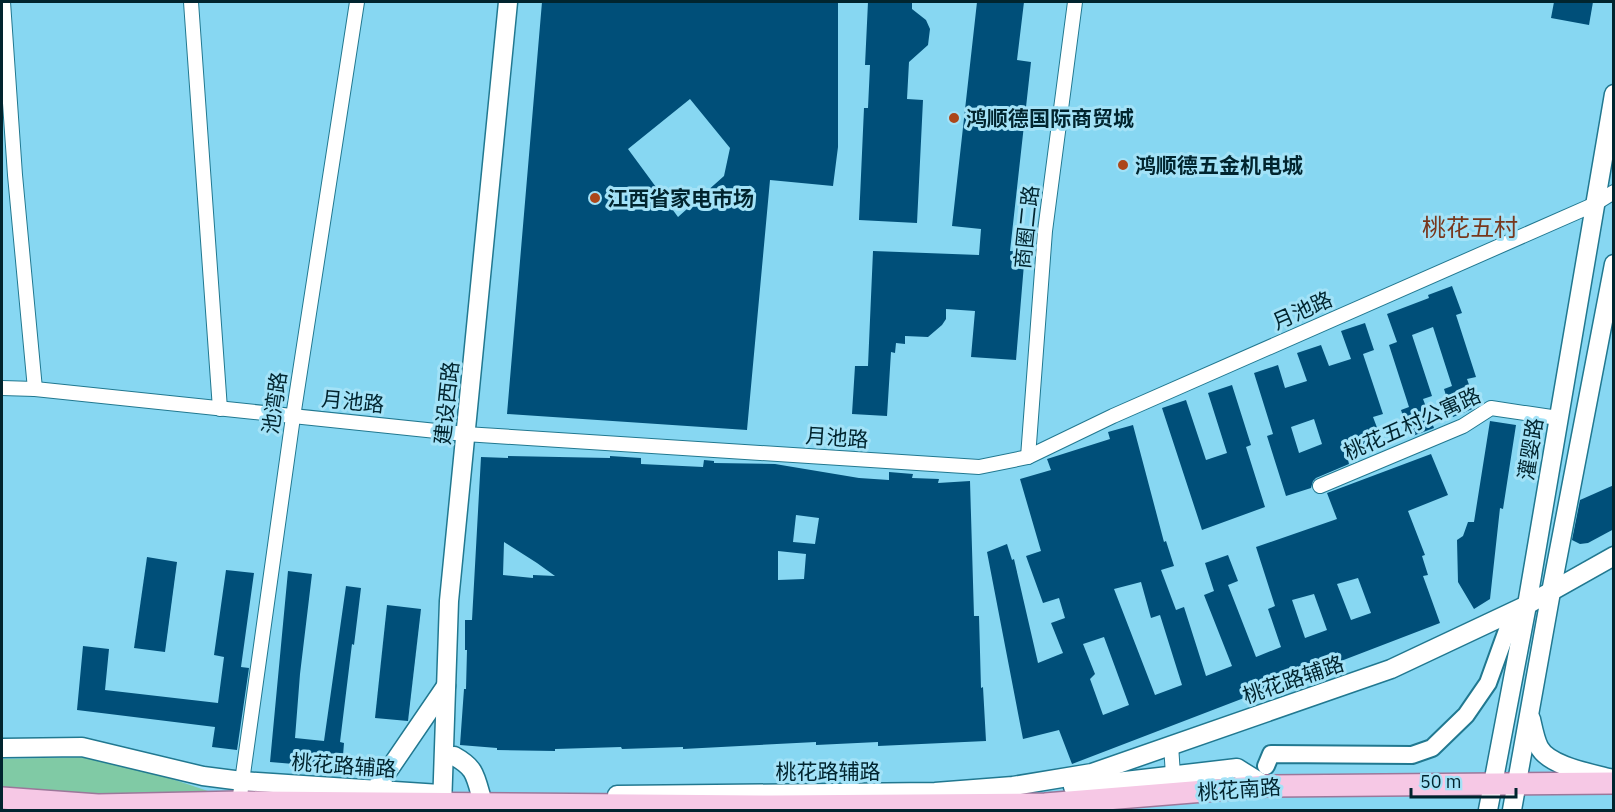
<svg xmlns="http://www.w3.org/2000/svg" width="1615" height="812" font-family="'IBM Plex Sans','Noto Sans SC',sans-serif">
	<rect width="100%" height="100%" fill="#87d7f2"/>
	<!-- green -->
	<path fill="#80caa5" d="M85,757L136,767L229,798L226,810H24L2,809V759Z"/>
	<!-- building -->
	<g fill="#004f79" fill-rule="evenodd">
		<path d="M542,2H838V147L833,186L770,180L747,430L507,414ZM690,99L730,148L724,176L678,217L628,149Z"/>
		<path d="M868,2H912V9L926,20L930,29L928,45L909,62L907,99L923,100L917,223L859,220L864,108H868L870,65H865Z"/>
		<path d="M977,2H1024L1017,60L1031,62L1010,251L1025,252L1016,360L971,357L975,311L946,309V319L942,325L928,337L905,336V344L896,343L895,353L891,352L887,416L852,414L855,366H868L873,251L979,255L981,229L952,226Z"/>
		<path d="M1554,2H1593L1589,25L1551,18Z"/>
		<path d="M1452,286L1462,313L1456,315L1476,377L1467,379L1477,407L1453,417L1444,389L1452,386L1433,327L1412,335L1432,396L1423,399L1434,428L1410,437L1401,410L1409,407L1389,345L1397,342L1387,314L1429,298L1428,295Z"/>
		<path d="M1365,323L1374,350L1363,354L1383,414L1373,417L1384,446L1348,460L1349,464L1316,478L1313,481L1311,488L1286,496L1267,436L1273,434L1254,373L1278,365L1285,388L1307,381L1297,353L1321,345L1329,366L1351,359L1341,331ZM1314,419L1322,444L1299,453L1291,427Z"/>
		<path d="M1232,385L1251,445L1246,447L1265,507L1202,530L1162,408L1186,400L1206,460L1227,453L1208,393Z"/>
		<path d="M1490,421L1516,425L1503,509L1500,508L1490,599L1474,609L1458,582L1457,540L1463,536L1468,522H1474Z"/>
		<path d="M1133,425L1164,542L1166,541L1174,566L1161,570L1176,610L1184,607L1206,676L1232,666L1204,595L1214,591L1205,563L1228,555L1238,581L1228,585L1256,657L1281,647L1268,609L1275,606L1256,547L1337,519L1327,493L1431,454L1448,495L1408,511L1425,555L1422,556L1428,575L1423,576L1440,623L1072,764L1059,730L1023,739L987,552L1007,544L1012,560L1014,559L1038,663L1063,653L1051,623L1065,618L1059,598L1043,603L1026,556L1041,551L1020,479L1051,470L1047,459L1110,439L1108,432ZM1358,578L1371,613L1351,620L1337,584ZM1141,582L1151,618L1160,615L1182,685L1155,695L1114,589ZM1314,594L1327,630L1305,638L1292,600ZM1104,637L1129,705L1103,715L1090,679L1095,674L1083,644Z"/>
		<path d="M508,456L610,458V456L641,458V464L703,467L704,460L714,461V463L775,464L859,478L889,480V472L913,474L912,478L939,479L938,483L970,481L974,616H979L981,688L983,687L986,741L878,746V742L816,745V742L683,749V747L622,749L621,747L555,749V751L497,750V748L460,745L464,689H466L467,650H465V620H472L481,457L508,458ZM796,515L819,518L815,544L793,542ZM504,542L537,563L555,576L533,575V578L503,575ZM778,551L806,554L804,579L778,580Z"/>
		<path d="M1614,485V529L1588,543L1580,544L1572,540L1580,500Z"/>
		<path d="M147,557L177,562L165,652L134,648Z"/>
		<path d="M226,570L254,573L241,667L249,668L237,750L212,747L215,727L77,710L83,646L109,649L105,690L218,703L224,657L214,655Z"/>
		<path d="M288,571L312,574L300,674L295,738L324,741L346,586L361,588L354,645L352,644L340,742L344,743L342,768L270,762Z"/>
		<path d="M387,605L421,609L408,721L375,718Z"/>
	</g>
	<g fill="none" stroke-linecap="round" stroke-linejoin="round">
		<!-- minor casing -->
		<g stroke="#217890" stroke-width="16">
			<g id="minor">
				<path d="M3,2L15,175L35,389"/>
				<path d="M191,2L220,409"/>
				<path d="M2,388L35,389L465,434L979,467L1028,457L1113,416L1593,205L1614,192"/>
				<path d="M1028,457L1045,231L1075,2"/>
				<path d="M1320,486L1463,426L1491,408L1558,418"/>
				<path d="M1171,745L1173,775"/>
				<path d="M238,810L293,417L357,2"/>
			</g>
		</g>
		<!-- tertiary casing -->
		<g stroke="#217890" stroke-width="20">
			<path id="tertiary" d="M1266,766L1271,754L1412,755L1432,748L1466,715L1488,683L1514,611"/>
		</g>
		<!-- secondary casing -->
		<g stroke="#217890" stroke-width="21">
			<g id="secondary">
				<path d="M1531,719C1533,728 1535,739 1539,747C1549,766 1590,773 1609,778"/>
				<path d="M2,748L82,747L203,776L242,781L440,794"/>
				<path d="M454,756C474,767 475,774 481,796"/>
				<path d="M1073,787L1237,768L1266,786"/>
				<path d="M375,790L446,686"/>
				<path d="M617,795L935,792L1013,786L1092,773L1391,669L1527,605L1614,556"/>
				<path d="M442,807L449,601L508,2"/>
				<path d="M1488,810L1527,605L1614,94"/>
				<path d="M1512,810L1551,592L1614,264"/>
			</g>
		</g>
		<!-- primary casing -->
		<g stroke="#9c779a" stroke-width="24">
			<path id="primary" d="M2,798L98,805L239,802L771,806L1045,804L1266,786L1614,783"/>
		</g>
		<!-- minor -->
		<use href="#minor" stroke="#fff" stroke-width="14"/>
		<!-- tertiary -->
		<use href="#tertiary" stroke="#fff" stroke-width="16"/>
		<!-- secondary -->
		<use href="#secondary" stroke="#fff" stroke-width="18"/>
		<!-- primary -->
		<use href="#primary" stroke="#f6c8e5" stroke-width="21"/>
	</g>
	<!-- markers -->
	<g fill="#ac471a" stroke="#a3e2f7" stroke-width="2">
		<circle cx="954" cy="118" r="6"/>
		<circle cx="1123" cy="165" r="6"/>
		<circle cx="595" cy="198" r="6"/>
	</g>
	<g text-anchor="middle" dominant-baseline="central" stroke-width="6" stroke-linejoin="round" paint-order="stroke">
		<!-- poi labels -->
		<g font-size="21" font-weight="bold" fill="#01242e" stroke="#a3e2f7" text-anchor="start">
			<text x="966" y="118">鸿顺德国际商贸城</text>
			<text x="1135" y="165">鸿顺德五金机电城</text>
			<text x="607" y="198">江西省家电市场</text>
		</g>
		<!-- street labels -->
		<g font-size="21" fill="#01242e" stroke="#a3e2f7">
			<text transform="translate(1026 227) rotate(-84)">商圈二路</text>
			<text transform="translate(1302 310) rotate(-24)">月池路</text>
			<text transform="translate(353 401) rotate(6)">月池路</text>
			<text transform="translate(274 403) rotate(-82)">池湾路</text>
			<text transform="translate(446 403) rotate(-84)">建设西路</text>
			<text transform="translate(1412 423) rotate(-24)">桃花五村公寓路</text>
			<text transform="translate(837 437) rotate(4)">月池路</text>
			<text transform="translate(1530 449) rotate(-81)">灌婴路</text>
			<text transform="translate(1293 679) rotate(-19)">桃花路辅路</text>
			<text transform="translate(344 765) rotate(4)">桃花路辅路</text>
			<text x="828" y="771">桃花路辅路</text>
			<text transform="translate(1239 789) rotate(-4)">桃花南路</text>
		</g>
		<!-- quarter labels -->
		<g font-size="24" fill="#78371c" stroke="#a3e2f7">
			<text x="1470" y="227">桃花五村</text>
		</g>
	</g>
	<!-- border -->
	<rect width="1615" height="812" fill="none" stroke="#01242e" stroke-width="6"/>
	<!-- scale -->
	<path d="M1411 788v9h105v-9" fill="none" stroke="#01242e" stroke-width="3"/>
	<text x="1420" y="788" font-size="18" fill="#01242e" stroke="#a3e2f7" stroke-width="4.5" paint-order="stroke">50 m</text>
</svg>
